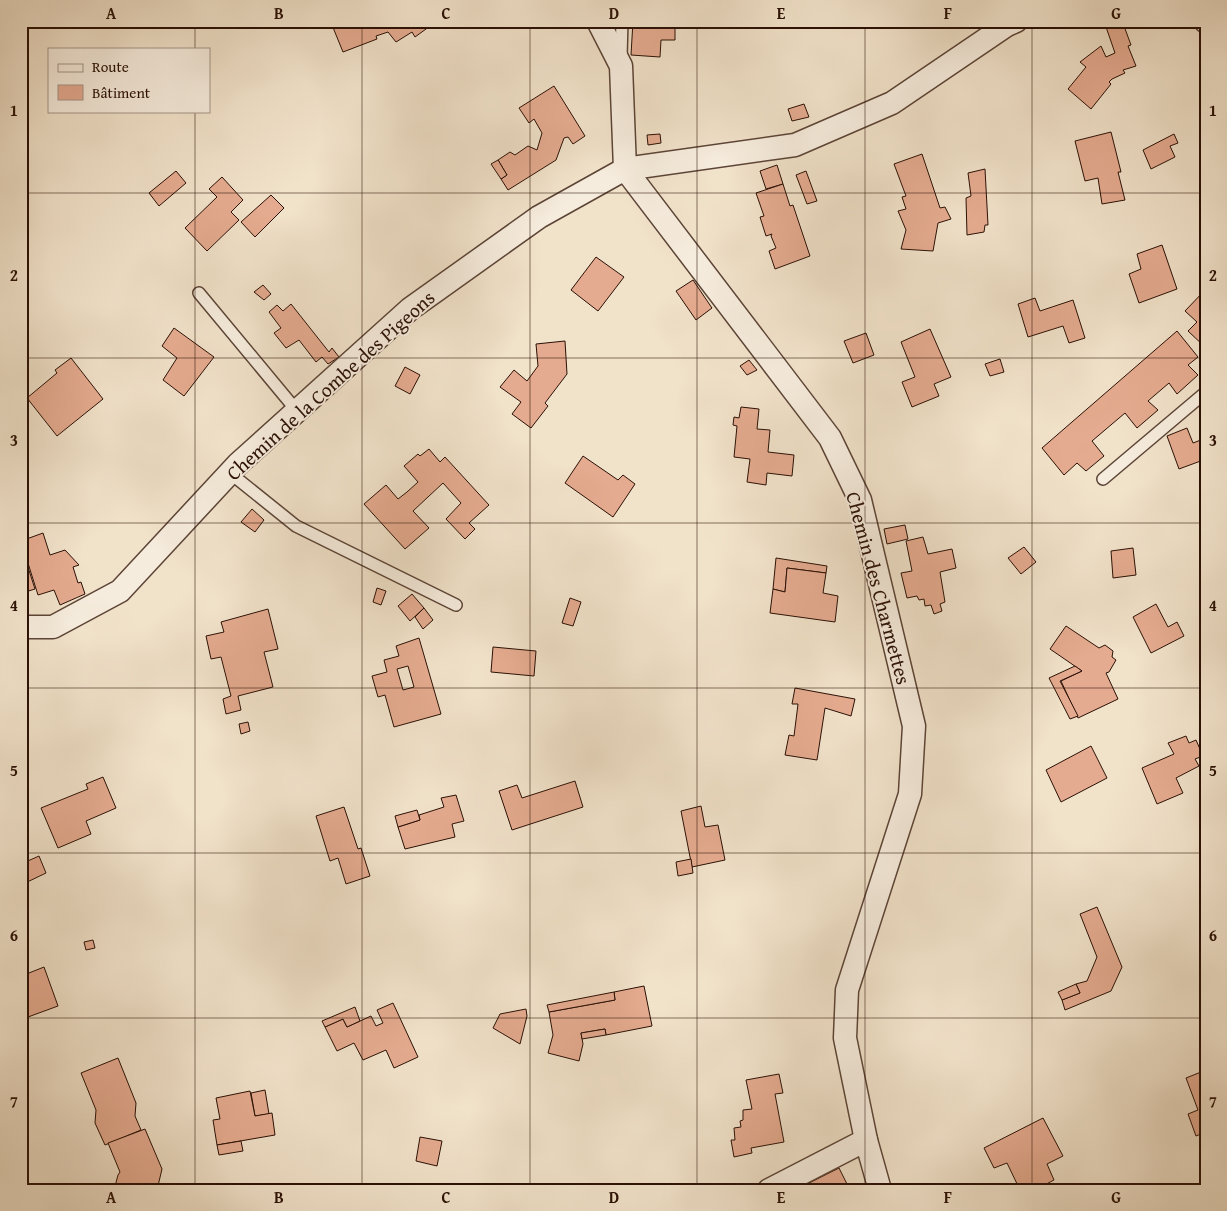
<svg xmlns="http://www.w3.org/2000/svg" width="1227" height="1211" font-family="'Gentium Book Plus',serif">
	<rect width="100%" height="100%" fill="#f1e2ca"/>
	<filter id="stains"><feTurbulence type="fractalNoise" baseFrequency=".004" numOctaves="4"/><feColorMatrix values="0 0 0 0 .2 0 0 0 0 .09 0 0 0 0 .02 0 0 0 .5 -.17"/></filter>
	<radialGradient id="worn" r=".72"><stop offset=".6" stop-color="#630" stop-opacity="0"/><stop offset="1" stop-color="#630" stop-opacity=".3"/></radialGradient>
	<!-- building -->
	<g fill="#e5ab90" stroke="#2a1005" fill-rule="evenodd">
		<path d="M342,21L413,22L437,21L415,37L412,32L396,42L388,32L376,36L377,39L343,52L332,25Z"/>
		<path d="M633,21H675V40H661L660,57L631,55Z"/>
		<path d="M1113,21H1119L1121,28L1124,26L1131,45L1128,46L1136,66L1123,70L1125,73L1112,79L1109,82L1111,84L1091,109L1068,89L1086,67L1080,62L1101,46L1106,57L1115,53L1105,24Z"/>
		<path d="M554,86L585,136L573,144L568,137L564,138L556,160L508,190L501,179L507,175L498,160L510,152L515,155L528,146L537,150L542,133L534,119L529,123L519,108Z"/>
		<path d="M804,104L809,117L792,121L788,109Z"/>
		<path d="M1111,132L1121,172H1118L1125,200L1102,204L1098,178L1085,181L1075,141Z"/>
		<path d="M660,134L661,143L648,145L647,135Z"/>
		<path d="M1174,134L1178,143L1170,146L1175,157L1151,169L1143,150Z"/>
		<path d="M922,154L940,208L945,207L951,219L938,223L933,251L901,249L906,230L898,211L906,209L902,197L906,196L894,164Z"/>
		<path d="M498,160L507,175L501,179L491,164Z"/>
		<path d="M777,165L783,184L766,189L760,171Z"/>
		<path d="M985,169L988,225H985L984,232L967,235L966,198L971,196L968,173Z"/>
		<path d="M176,171L186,183L159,206L149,193Z"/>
		<path d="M806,171L817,201L807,204L796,175Z"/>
		<path d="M222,177L243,200L231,212L239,220L207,251L185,228L217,197L209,189Z"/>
		<path d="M783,184L790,206L793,205L810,256L775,269L769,251L776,248L771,236L772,234L766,236L760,217L764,216L756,193Z"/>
		<path d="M271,195L284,208L255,237L241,222Z"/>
		<path d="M1162,245L1177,289L1139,303L1129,274L1141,269L1137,254Z"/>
		<path d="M596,257L624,277L598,311L571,290Z"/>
		<path d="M693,280L712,308L696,320L676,291Z"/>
		<path d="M263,285L271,294L264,300L254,292Z"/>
		<path d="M1206,289V346L1205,347L1188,331L1197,322L1185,311Z"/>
		<path d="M1035,298L1040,311L1073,300L1085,338L1069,343L1063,326L1028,337L1018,304Z"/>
		<path d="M291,304L329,352L332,348L339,357L328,364L322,357L316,362L299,340L286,348L274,333L281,328L269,312L277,305L283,311Z"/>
		<path d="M174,328L214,357L184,396L163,380L177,358L162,346Z"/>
		<path d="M930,329L951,377L934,384L939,396L912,407L902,382L915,377L901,342Z"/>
		<path d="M1177,331L1198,357L1188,365L1198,375L1177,394L1169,383L1148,401L1158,410L1137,428L1125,413L1092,441L1104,456L1086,471L1077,463L1064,475L1042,448Z"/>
		<path d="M866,333L874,355L853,363L844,341Z"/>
		<path d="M565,341L567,374L545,403L548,406L531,428L512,414L521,402L500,387L514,370L527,381L538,366L536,344Z"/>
		<path d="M71,358L103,399L57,436L27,398L57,373L55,370Z"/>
		<path d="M1000,359L1004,372L990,376L985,364Z"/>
		<path d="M749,360L757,370L747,375L740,366Z"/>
		<path d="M405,367L420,375L410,394L395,386Z"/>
		<path d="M741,407L759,409L757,429L770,430L768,452L794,455L792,476L767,473L766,485L747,482L750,459L734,457L737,426L733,425L734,417L739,418Z"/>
		<path d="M1187,428L1193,443L1206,438V459L1179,469L1167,436Z"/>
		<path d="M429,449L440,462L445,457L489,505L469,523L475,529L465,539L446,519L461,503L443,483L413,511L429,528L405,549L364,504L386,485L398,499L407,492L418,482L404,466L418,454L420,456Z"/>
		<path d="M583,456L618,480L623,475L635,484L613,517L565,483Z"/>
		<path d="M252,509L264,520L255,532L241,522Z"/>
		<path d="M905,525L908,539L887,544L884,529Z"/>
		<path d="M43,533L50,555L65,550L79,565L73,567L78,583L81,582L85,594L60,605L54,590L38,595L21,541Z"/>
		<path d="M923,537L928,554L952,549L956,568L940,572L945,602L940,604L942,611L934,614L931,605L925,606L924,599L919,600L917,596L907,598L901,573L912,571L906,541Z"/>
		<path d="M1024,547L1036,562L1021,574L1008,558Z"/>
		<path d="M1133,548L1136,575L1113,578L1111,551Z"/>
		<path d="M25,558L35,589L22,593L21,559Z"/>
		<path d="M776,558L827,566L826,573L787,568L785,592L773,589Z"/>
		<path d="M787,568L826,573L823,593L838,596L835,622L770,613L773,589L785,592Z"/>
		<path d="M377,588L386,591L381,605L373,602Z"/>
		<path d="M412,594L424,608L410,621L398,606Z"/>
		<path d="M570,598L581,602L573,626L562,623Z"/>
		<path d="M1156,604L1168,627L1177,622L1184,636L1151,653L1133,617Z"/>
		<path d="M424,608L433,620L423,629L415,617Z"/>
		<path d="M268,609L278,649L264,652L273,687L238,696L241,710L226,714L223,699L231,696L221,657L211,659L206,636L224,632L221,622Z"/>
		<path d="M1066,626L1099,648L1105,645L1113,651L1112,657L1116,660L1109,672L1106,673L1118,699L1078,718L1061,681L1082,671L1050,649Z"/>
		<path d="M419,638L441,714L394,727L385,695L378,697L372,676L387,672L384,660L399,656L396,646ZM408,666L414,687L403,690L397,669Z"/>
		<path d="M493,647L536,651L534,676L491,672Z"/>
		<path d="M1075,666L1082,671L1060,681L1078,716L1070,719L1049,678Z"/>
		<path d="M795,688L855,699L851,716L825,708L817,760L785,755L789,735L794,736L798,704H792Z"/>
		<path d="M248,722L250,731L241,734L239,724Z"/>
		<path d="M1186,736L1189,743L1196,740L1203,756L1195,759L1199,766L1176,778L1183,793L1157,804L1142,768L1174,754L1168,743Z"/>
		<path d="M1091,746L1107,778L1061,802L1046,770Z"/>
		<path d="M103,777L116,808L86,821L91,834L58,848L41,808L88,789L86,784Z"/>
		<path d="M575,781L583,807L512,830L499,791L517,785L522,798Z"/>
		<path d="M456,795L464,821L452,824L455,837L405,849L398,827L420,820L419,815L444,807L441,798Z"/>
		<path d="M701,806L705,827L718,825L725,860L692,867L681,811Z"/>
		<path d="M344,807L358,849L361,848L370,876L346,884L338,858L330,861L316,816Z"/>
		<path d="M417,810L420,820L398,827L395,816Z"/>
		<path d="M39,856L46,873L21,885V864Z"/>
		<path d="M691,859L693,873L678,876L676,862Z"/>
		<path d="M1097,907L1122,967L1111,991L1065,1010L1062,1000L1080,993L1076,984L1087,981L1097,957L1080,914Z"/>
		<path d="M93,940L95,948L86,950L84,942Z"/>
		<path d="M44,967L58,1006L28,1017L25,1012L21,1013V971L24,975Z"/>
		<path d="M1076,984L1080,993L1062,1000L1058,992Z"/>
		<path d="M644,986L652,1026L606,1035L605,1029L581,1033L583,1044L579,1061L548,1053L553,1035L549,1012L615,1000L614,992Z"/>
		<path d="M614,992L615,1000L549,1012L547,1005Z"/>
		<path d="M393,1003L418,1057L394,1068L386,1050L363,1060L354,1043L337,1051L325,1027L343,1019L347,1027L371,1016L376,1026L383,1023L377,1010Z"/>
		<path d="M355,1007L360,1021L347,1027L343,1019L325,1027L322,1021Z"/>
		<path d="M526,1009L527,1016L520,1044L493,1028L500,1014Z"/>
		<path d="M605,1029L606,1035L582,1039L581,1033Z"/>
		<path d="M118,1058L136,1103L135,1116L141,1130L105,1145L95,1123L96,1110L81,1073Z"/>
		<path d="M1206,1070V1132L1196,1136L1188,1114L1198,1110L1186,1078Z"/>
		<path d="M779,1074L783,1093L775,1094L784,1142L751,1148L752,1153L734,1157L731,1140H735L734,1128L741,1127L740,1121L743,1120V1110L752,1109L746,1080Z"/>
		<path d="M265,1090L269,1114L255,1116L251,1093Z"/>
		<path d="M250,1091L255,1116L272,1113L275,1135L217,1145L213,1120L220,1119L216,1098Z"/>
		<path d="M1043,1118L1063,1156L1047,1164L1054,1180L1035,1190H1020L1007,1163L994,1168L984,1148Z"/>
		<path d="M145,1129L162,1169L157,1190H114L118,1175L120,1172L108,1143Z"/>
		<path d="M420,1137L442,1141L437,1166L416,1161Z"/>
		<path d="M241,1141L243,1151L219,1155L217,1145Z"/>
		<path d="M839,1168L850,1190H795Z"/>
	</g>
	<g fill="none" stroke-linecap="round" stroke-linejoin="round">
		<!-- service casing -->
		<g stroke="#5c4436" stroke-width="14">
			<g id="service">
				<path d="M621,57L622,21"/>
				<path d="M199,293L297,411"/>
				<path d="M230,473L296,526L456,605"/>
				<path d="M1103,479L1206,392"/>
			</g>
		</g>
		<!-- minor casing -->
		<g stroke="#5c4436" stroke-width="25">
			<g id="minor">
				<path d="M598,21L621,66L625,169L830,438L860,500L914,726L910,794L847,990L845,1038L866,1140L880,1190"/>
				<path d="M1205,21L1206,22"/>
				<path d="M21,627H53L120,591L238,464L410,309L539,217L625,169L795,145L892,103L1007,25L1016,21"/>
				<path d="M769,1190L866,1140"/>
			</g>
		</g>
		<!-- service -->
		<use href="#service" stroke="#f6ecdd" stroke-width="11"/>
		<!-- minor -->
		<use href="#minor" stroke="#f6ecdd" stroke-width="22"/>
	</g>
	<!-- grid -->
	<path fill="none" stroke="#2a1005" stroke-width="1" stroke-opacity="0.55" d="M195,21V49M362,21V1190M530,21V1190M697,21V1190M865,21V1190M1032,21V1190M195,111V1190M21,193H1206M21,358H1206M21,523H1206M21,688H1206M21,853H1206M21,1018H1206"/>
	<g text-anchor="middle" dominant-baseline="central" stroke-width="4" stroke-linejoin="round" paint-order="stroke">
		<!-- street labels -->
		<g font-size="20" fill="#2a1005" stroke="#f6ecdd">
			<text transform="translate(330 385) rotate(-42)">Chemin de la Combe des Pigeons</text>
			<text transform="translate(879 588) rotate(75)">Chemin des Charmettes</text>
		</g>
	</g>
	<!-- margin -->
	<rect width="1227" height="1211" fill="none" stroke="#f1e2ca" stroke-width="55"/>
	<!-- legend -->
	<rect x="48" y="48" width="162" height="65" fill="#f6ecdd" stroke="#a49487"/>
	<rect x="58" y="64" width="25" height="8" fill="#f6ecdd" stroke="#a49487"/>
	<text x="92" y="72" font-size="15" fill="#2a1005">Route</text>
	<rect x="58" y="85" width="25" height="15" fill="#e5ab90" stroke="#a49487"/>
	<text x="92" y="98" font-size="15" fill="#2a1005">Bâtiment</text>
	<rect x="28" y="28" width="1172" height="1156" fill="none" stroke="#2a1005" stroke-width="2"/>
	<g font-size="16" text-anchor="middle" font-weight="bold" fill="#2a1005">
		<text x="111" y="19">A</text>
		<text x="279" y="19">B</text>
		<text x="446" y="19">C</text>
		<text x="614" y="19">D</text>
		<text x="781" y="19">E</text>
		<text x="948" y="19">F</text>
		<text x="1116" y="19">G</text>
		<text x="14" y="116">1</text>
		<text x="1213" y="116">1</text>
		<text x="14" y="281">2</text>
		<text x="1213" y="281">2</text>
		<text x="14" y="446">3</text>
		<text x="1213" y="446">3</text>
		<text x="14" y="611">4</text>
		<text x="1213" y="611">4</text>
		<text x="14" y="776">5</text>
		<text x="1213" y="776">5</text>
		<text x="14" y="941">6</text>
		<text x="1213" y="941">6</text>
		<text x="14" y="1107">7</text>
		<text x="1213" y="1107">7</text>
		<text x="111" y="1203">A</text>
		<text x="279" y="1203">B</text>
		<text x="446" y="1203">C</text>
		<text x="614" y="1203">D</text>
		<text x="781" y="1203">E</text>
		<text x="948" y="1203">F</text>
		<text x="1116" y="1203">G</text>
	</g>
	<rect width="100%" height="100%" filter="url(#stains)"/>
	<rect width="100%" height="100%" fill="url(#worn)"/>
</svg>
